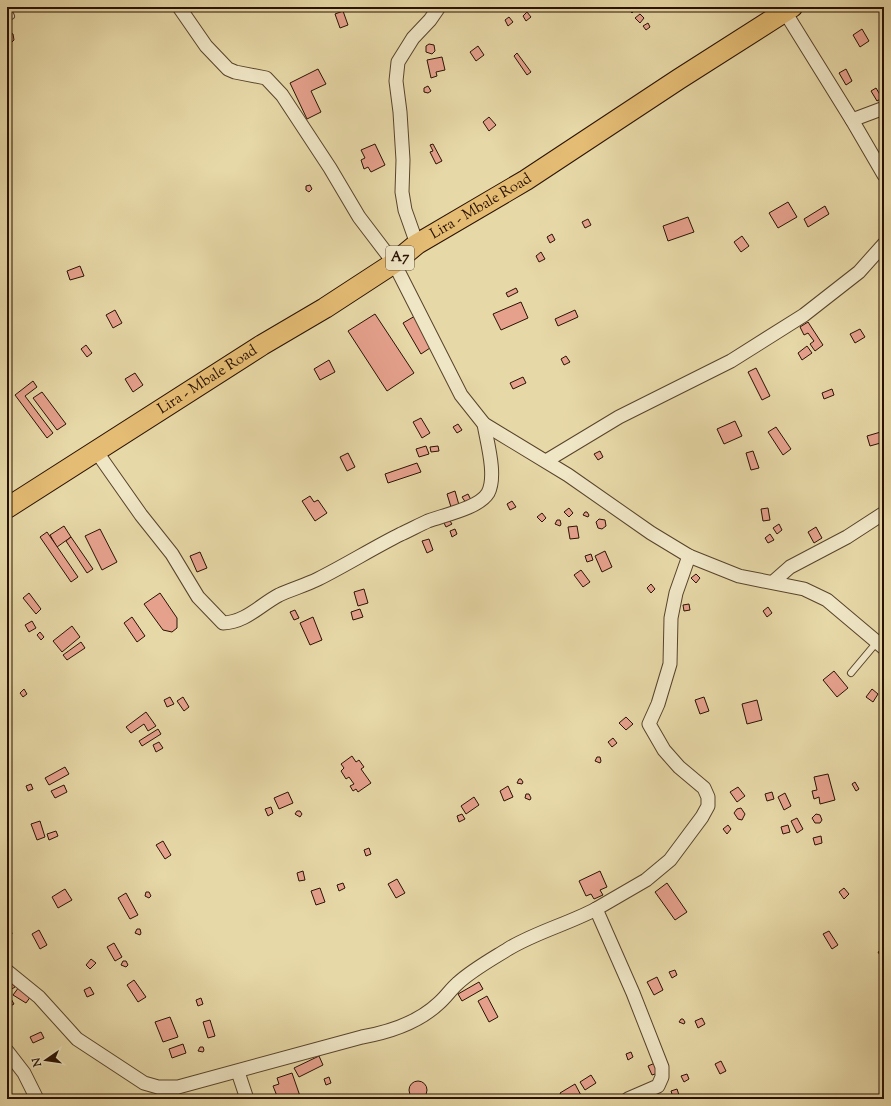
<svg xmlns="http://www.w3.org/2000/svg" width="891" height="1106" font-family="'Sorts Mill Goudy',serif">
	<rect width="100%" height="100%" fill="#e7d8a7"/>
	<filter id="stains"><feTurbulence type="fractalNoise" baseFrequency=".005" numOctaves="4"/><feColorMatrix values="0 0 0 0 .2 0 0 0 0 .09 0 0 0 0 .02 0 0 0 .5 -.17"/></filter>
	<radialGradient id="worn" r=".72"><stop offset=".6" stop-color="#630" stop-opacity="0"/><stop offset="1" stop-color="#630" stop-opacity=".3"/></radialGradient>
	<!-- building -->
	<g fill="#e6a18d" stroke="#291102">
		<path d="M626,7H638L632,13Z"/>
		<path d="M343,11L348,25L340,28L335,14Z"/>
		<path d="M527,12L531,17L526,21L523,16Z"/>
		<path d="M640,14L644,18L640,23L635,18Z"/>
		<path d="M509,17L513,22L508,26L505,20Z"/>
		<path d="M648,23L650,27L646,30L643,26Z"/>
		<path d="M862,29L869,41L860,47L853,35Z"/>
		<path d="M7,31L13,34L14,40L10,44H7Z"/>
		<path d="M429,44L434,45L435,51L432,54L426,52V46Z"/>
		<path d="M478,46L484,55L476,61L470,52Z"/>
		<path d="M517,53L531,72L527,75L514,56Z"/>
		<path d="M442,57L445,70L436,72L437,76L431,78L427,60Z"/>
		<path d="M318,69L326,84L311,91L321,112L307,119L290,83Z"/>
		<path d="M846,69L852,81L846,85L839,73Z"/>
		<path d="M428,86L431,91L428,93L424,92V88Z"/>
		<path d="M876,88L882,98L877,101L871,91Z"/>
		<path d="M489,117L496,125L489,131L483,122Z"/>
		<path d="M375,144L385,165L371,172L368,167L364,169L361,160L365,158L361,150Z"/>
		<path d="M433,144L442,161L436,164L430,152L433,151L430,145Z"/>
		<path d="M310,185L312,189L309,192L306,190V186Z"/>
		<path d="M788,202L797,217L778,228L769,213Z"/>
		<path d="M825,206L829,214L808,227L804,219Z"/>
		<path d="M688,217L694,232L668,241L663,226Z"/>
		<path d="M588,219L591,225L585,228L582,222Z"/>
		<path d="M552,234L555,240L550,243L547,237Z"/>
		<path d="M742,236L749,246L741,252L734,242Z"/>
		<path d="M541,252L545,259L539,262L536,256Z"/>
		<path d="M80,266L84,276L70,280L67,271Z"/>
		<path d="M516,288L518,292L508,297L506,293Z"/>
		<path d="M521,302L528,318L501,330L493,314Z"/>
		<path d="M115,310L122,323L113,328L106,315Z"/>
		<path d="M575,310L578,317L558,326L555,319Z"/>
		<path d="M375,314L414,373L387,391L348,331Z"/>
		<path d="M415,316L433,346L421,354L403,323Z"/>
		<path d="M808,322L823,345L815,351L810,344L814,341L808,333L804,335L800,327Z"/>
		<path d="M860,329L865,337L855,343L850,334Z"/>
		<path d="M86,345L92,353L87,357L81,349Z"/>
		<path d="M807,346L812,353L802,360L798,353Z"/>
		<path d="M566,356L570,362L564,365L561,359Z"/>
		<path d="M329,360L335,372L320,380L314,369Z"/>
		<path d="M756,368L770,396L762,400L748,372Z"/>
		<path d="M135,373L143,385L133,392L125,379Z"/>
		<path d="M523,377L526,383L513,389L510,383Z"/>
		<path d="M33,381L37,387L25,396L53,433L47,438L15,395Z"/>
		<path d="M832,389L834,395L824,399L822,393Z"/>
		<path d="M42,392L66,424L57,430L33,398Z"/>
		<path d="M421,418L430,433L422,438L413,422Z"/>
		<path d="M735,421L742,436L724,444L717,429Z"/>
		<path d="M458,424L462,430L457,433L453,427Z"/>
		<path d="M776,427L791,449L783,455L768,432Z"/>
		<path d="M884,431V442L870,446L867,436Z"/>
		<path d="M426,446L429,454L419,457L416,449Z"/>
		<path d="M438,446L439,451L431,452L430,447Z"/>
		<path d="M600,451L603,457L598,460L594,454Z"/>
		<path d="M753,451L759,468L751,470L746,453Z"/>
		<path d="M348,453L355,467L347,471L340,457Z"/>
		<path d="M417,463L421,472L388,483L385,474Z"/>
		<path d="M455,491L459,505L451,507L447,494Z"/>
		<path d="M468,494L471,500L466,503L462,497Z"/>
		<path d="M310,496L314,502L318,500L327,513L315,521L302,501Z"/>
		<path d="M512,501L516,507L510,510L507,504Z"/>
		<path d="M569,508L573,513L569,517L564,512Z"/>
		<path d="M768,508L770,520L763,521L761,509Z"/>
		<path d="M585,512H587L589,515L588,517L583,515Z"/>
		<path d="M542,513L546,518L542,522L537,517Z"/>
		<path d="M448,518L452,524L446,527L443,521Z"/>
		<path d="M599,519L605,520L606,526L602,529L598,528L596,522Z"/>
		<path d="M557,520H560L561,524L560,526L555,524Z"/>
		<path d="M779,524L782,530L777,534L773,528Z"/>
		<path d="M64,526L71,537L57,547L50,535Z"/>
		<path d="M577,526L579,538L570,539L568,527Z"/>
		<path d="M816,527L822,538L814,543L808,532Z"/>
		<path d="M100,529L117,562L102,570L85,536Z"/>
		<path d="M455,529L457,534L452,537L450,531Z"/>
		<path d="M47,532L78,577L71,582L40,537Z"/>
		<path d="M770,534L774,540L768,543L765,538Z"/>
		<path d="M71,537L93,569L87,573L66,541Z"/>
		<path d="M429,539L433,550L427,553L422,541Z"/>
		<path d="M605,551L612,567L602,572L595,556Z"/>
		<path d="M200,552L207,568L197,572L190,556Z"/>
		<path d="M591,554L593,560L587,562L585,556Z"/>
		<path d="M581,570L590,582L583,587L574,575Z"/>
		<path d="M696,574L700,578L696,583L691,578Z"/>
		<path d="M651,584L655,589L651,593L647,588Z"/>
		<path d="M364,589L368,603L358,606L354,592Z"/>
		<path d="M29,593L41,609L36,614L23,598Z"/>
		<path d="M160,593L177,618V628L172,632L163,630L144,604Z"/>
		<path d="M689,604L690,610L684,611L683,605Z"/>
		<path d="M768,607L772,613L767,617L763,611Z"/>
		<path d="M360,609L363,617L353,620L351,612Z"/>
		<path d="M295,610L299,618L294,620L290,612Z"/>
		<path d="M132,617L145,636L137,642L124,623Z"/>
		<path d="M313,617L322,640L310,645L300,623Z"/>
		<path d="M32,621L36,628L29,632L25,625Z"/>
		<path d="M72,626L80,637L62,652L53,641Z"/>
		<path d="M40,632L44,637L41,640L37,635Z"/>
		<path d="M81,642L85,648L67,660L63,655Z"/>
		<path d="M834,671L848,688L837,697L823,680Z"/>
		<path d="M24,689L27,694L23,697L20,693Z"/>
		<path d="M872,689L878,694L873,702L866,697Z"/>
		<path d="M170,697L174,704L167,707L164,700Z"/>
		<path d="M183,697L189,707L184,711L177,701Z"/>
		<path d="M704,697L709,711L700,714L695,700Z"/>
		<path d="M757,700L762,720L747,724L742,704Z"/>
		<path d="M146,712L156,726L148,731L144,724L131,733L126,727Z"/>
		<path d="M626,717L633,724L626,730L619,723Z"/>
		<path d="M158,729L161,734L142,746L139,741Z"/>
		<path d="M613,738L617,743L612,747L608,742Z"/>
		<path d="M159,742L163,748L156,752L153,745Z"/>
		<path d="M352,756L356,762L359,760L364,767L361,769L371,783L358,792L356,789L353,791L350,786L354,784L349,777L346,779L341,771L344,768L341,764Z"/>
		<path d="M597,757H600L601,761L600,763L595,761Z"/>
		<path d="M65,767L69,774L49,785L45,778Z"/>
		<path d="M828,774L835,800L820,804L819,797L814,799L812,791L817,790L814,777Z"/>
		<path d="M519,779H521L523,782L522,784L517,783Z"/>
		<path d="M855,782L859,789L856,791L852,784Z"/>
		<path d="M31,784L33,789L28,791L26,786Z"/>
		<path d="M64,785L67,792L55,798L51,791Z"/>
		<path d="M508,786L513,797L504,801L500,791Z"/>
		<path d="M738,787L745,796L737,802L730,792Z"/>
		<path d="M288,792L293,803L279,809L274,798Z"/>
		<path d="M772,792L774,799L767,801L765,794Z"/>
		<path d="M785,793L791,806L784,810L778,797Z"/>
		<path d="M526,794H529L531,798L530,800L525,798Z"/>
		<path d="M474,797L479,805L466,814L461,806Z"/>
		<path d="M271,807L273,813L268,816L265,809Z"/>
		<path d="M741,808L745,814L742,820L738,819L734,813L737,809Z"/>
		<path d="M297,811H300L302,814L300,817L295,814Z"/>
		<path d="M462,814L465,819L459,822L457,816Z"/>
		<path d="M816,814L820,815L822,820L820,823H815L812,818Z"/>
		<path d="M797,818L803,829L797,833L791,821Z"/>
		<path d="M40,821L45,837L37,840L31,824Z"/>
		<path d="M728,825L731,829L727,834L723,829Z"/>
		<path d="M788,825L790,832L783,834L781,827Z"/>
		<path d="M56,831L58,836L49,840L47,834Z"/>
		<path d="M821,836L822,843L815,845L813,838Z"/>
		<path d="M163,841L171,855L165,859L156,845Z"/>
		<path d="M369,848L371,854L366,856L364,850Z"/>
		<path d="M303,871L305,880L299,881L297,873Z"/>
		<path d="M600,871L607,887L600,890L603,895L594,899L591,894L586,896L579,881Z"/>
		<path d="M397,879L405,893L396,898L388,884Z"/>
		<path d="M343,883L345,888L339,891L337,885Z"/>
		<path d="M667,883L687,912L675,920L655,892Z"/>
		<path d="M320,888L325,902L316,905L311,891Z"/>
		<path d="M844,888L849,894L844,899L839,892Z"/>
		<path d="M65,889L72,900L58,908L52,897Z"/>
		<path d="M146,892H149L151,896L149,898L145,896Z"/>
		<path d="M126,893L138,915L130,919L118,898Z"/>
		<path d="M10,926L12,934L7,936V927Z"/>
		<path d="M137,929H140L141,933L140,935L135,933Z"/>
		<path d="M39,930L47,945L40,949L32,934Z"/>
		<path d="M829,931L838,945L832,949L823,934Z"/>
		<path d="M114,943L122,957L115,961L107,947Z"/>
		<path d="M884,949V962L878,952Z"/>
		<path d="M91,959L96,963L90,969L86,965Z"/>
		<path d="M123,961H126L128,965L126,967L121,965Z"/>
		<path d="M675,970L677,975L672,978L669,972Z"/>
		<path d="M657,977L663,990L654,995L647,982Z"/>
		<path d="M134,980L146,997L138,1002L127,985Z"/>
		<path d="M12,982L15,987L7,992L14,1004L7,1008V985Z"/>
		<path d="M479,982L483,989L462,1001L458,994Z"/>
		<path d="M19,987L31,996L26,1003L13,995Z"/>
		<path d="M90,987L94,994L87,997L84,990Z"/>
		<path d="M487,996L498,1017L489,1022L478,1001Z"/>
		<path d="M201,998L203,1004L198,1006L196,1000Z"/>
		<path d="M170,1017L178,1037L163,1042L155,1022Z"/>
		<path d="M702,1018L705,1024L698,1028L695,1021Z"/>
		<path d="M681,1019H683L685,1022L684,1024L679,1022Z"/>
		<path d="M210,1020L215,1036L208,1038L203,1022Z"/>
		<path d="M41,1032L44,1038L33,1043L30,1037Z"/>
		<path d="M183,1044L186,1053L172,1058L169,1049Z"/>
		<path d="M200,1047H203L204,1050L203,1052L198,1051Z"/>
		<path d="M631,1052L633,1057L628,1060L626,1054Z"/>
		<path d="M319,1056L323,1065L299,1077L294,1068Z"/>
		<path d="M721,1061L726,1071L720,1074L715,1064Z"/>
		<path d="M655,1063L658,1073L652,1075L648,1066Z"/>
		<path d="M292,1073L301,1099H283L282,1095L277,1096L273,1086L279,1084L277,1078Z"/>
		<path d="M687,1074L689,1079L684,1082L681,1076Z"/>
		<path d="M591,1075L596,1083L585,1090L580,1082Z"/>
		<path d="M329,1077L331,1083L326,1085L324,1079Z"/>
		<circle cx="418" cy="1090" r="9"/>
		<path d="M575,1084L583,1099H563L560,1093Z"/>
		<path d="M677,1089L679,1095L673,1097L671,1091Z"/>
	</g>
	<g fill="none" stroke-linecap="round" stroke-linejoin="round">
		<!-- service casing -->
		<g stroke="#58432b" stroke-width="8">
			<g id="service">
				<path d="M7,8L11,16"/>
				<path d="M851,673L877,642"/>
			</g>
		</g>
		<!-- minor casing -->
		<g stroke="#58432b" stroke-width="15">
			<g id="minor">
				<path d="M179,7L206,46L228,69L235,72L266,78L282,95L330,168L359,217L394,263L461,395L484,424L568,475L651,533L689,556L739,576L804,589L827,600L884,648"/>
				<path d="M785,12L852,120L884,175"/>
				<path d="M852,120L884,108"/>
				<path d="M417,244L405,210L402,192L403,160L400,112L396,81L398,62L413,38L430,20L439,7"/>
				<path d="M96,451L141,515L172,554L198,597L223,623C246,622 260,605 279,595C292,589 306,585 318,579C346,565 373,548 401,534C410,530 419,525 428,521C444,515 479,508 488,493C497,476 487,442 484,424"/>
				<path d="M546,461L619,417L731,361L804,315L859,272L884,244"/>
				<path d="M773,582L790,567L847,537L884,513"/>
				<path d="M7,971L39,997L77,1039L144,1083L158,1087H178L362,1037C390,1032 418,1023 439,1003C446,997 451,989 458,983C472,970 492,959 508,949C536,932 568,924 596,909"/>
				<path d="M7,1051L24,1073L37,1099"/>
				<path d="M238,1072L247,1099"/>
				<path d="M628,1099L658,1086L662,1077V1067L633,993L596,909L646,880L670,860L702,817L708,806V797L704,788L679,767L664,750L649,724L658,704L670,664L671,618L676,593L689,556"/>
			</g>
		</g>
		<!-- primary casing -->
		<g stroke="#291102" stroke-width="22">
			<g id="primary">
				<path id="s1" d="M7,508L262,345L325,308L394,263L417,244L526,180L679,79L792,7"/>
			</g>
		</g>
		<!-- service -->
		<use href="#service" stroke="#efe6c6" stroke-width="6"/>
		<!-- minor -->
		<use href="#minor" stroke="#efe6c6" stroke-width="13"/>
		<!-- primary -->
		<use href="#primary" stroke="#e4bc74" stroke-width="20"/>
	</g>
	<g text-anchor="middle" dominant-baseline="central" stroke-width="4" stroke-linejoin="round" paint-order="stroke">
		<!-- shield labels -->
		<rect fill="#efe6c6" stroke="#64513d" stroke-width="1" x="386" y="246" width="28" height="24" rx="3"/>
		<g font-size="14" font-weight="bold" fill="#291102">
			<text x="400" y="258">A7</text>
		</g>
		<!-- street labels -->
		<g font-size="15" fill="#291102" stroke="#efe6c6">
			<text stroke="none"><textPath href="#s1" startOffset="562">Lira - Mbale Road</textPath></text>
			<text stroke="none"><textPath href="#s1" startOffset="238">Lira - Mbale Road</textPath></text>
		</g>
	</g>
	<!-- margin -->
	<rect width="891" height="1106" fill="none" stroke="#e7d8a7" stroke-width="24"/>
	<rect x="8" y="8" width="875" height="1090" fill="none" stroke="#291102" stroke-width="2"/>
	<rect x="12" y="12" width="867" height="1082" fill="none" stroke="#291102"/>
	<!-- north arrow -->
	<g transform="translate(46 1060) rotate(257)" stroke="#efe6c6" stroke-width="3" paint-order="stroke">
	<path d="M0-3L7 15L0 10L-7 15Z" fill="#291102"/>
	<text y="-6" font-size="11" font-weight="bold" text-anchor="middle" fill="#291102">N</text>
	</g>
	<rect width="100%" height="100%" filter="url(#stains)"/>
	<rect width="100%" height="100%" fill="url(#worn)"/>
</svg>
